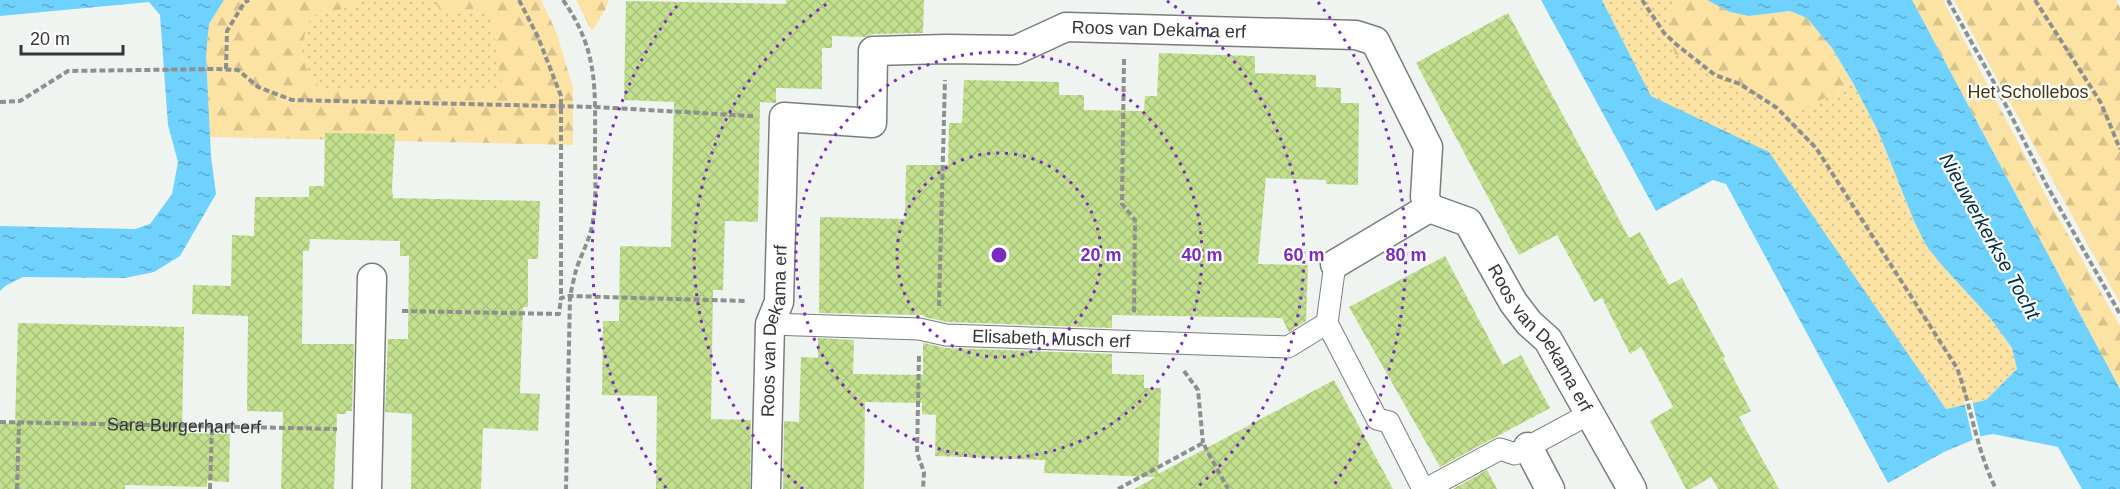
<svg xmlns="http://www.w3.org/2000/svg" width="2120" height="489" font-family="Arial,sans-serif">
	<defs>
		<pattern id="green-dots" width="8" height="8" patternUnits="userSpaceOnUse" patternTransform="scale(1.5)"><rect width="8" height="8" fill="#fce3a3"/><path d="M2 2h.1M6 6h.1" fill="none" stroke="#d9c38d" stroke-width="1.8" stroke-linecap="round"/></pattern>
		<pattern id="forest-firs" width="22" height="20" patternUnits="userSpaceOnUse" patternTransform="scale(1.5)"><rect width="22" height="20" fill="#fce3a3"/><path d="M5 1l3.5 6h-7zM16 11l3.5 6h-7z" fill="#d9c38d"/></pattern>
		<pattern id="water-ripples" width="26" height="14" patternUnits="userSpaceOnUse" patternTransform="scale(1.5)"><rect width="26" height="14" fill="#6fd2fe"/><path d="M2 4q2-2 4 0t4 0M15 11q2-2 4 0t4 0" fill="none" stroke="#5cabce"/></pattern>
		<pattern id="building-cross-hatch" width="8" height="8" patternUnits="userSpaceOnUse" patternTransform="scale(1.5)"><rect width="8" height="8" fill="#c3e08e"/><path d="M0 0l8 8M0 8l8-8" fill="none" stroke="#a8c17b"/></pattern>
	</defs>
	<rect width="100%" height="100%" fill="#eff4f1"/>
	<!-- green -->
	<g fill="url(#green-dots)">
		<path d="M363,0H434L441,10L488,9L492,18L503,90L323,91L309,74L301,54L307,23L315,15L359,5Z"/>
		<path d="M1602,0H1677L1668,11L1666,22L1675,53C1713,71 1755,89 1785,119L1853,83L1878,131L1914,221L1926,245L1939,262L1991,319L2012,348L2017,369L1986,400L1946,409L1877,310L1704,122L1651,96Z"/>
	</g>
	<!-- forest -->
	<g fill="url(#forest-firs)">
		<path d="M224,0H363L359,5L315,15L307,23L301,54L309,74L323,91L502,90L492,18L488,9L440,10L434,0H541L556,31L573,88V145L210,137L206,56L209,24Z"/>
		<path d="M576,0H609L605,10L592,31Z"/>
		<path d="M1677,0H1707L1730,12L1749,16L1790,11L1807,18L1832,48L1853,83L1785,119C1755,89 1713,71 1675,54L1666,22L1668,11Z"/>
		<path d="M1912,0H1943L2051,205L2120,326V389Z"/>
		<path d="M1954,0H2116L2120,8V303Z"/>
	</g>
	<!-- water -->
	<g fill="url(#water-ripples)">
		<path d="M0,0H224L209,24L206,56L211,156L216,194L180,256L154,272L125,278L23,277L5,286L0,291V226L135,229L150,224L172,194L178,162L168,125L160,15L149,2L0,16Z"/>
		<path d="M1541,0H1602L1651,96L1769,152L1946,409L1986,400L2017,369L2012,348L1991,319L1939,262L1926,245L1914,221L1878,131L1853,83L1832,48L1807,18L1790,11L1749,16L1730,12L1707,0H1912L2120,389V489H2082L2058,447L1993,434L1982,436L1944,452L1888,483L1726,184L1713,180L1656,211Z"/>
	</g>
	<!-- pier -->
	<path fill="#eff4f1" d="M1972,400L1981,439L1973,441L1964,401Z"/>
	<!-- building -->
	<g fill="url(#building-cross-hatch)">
		<path d="M786,0H924L923,33L873,34L865,37L832,36V48H822V89L776,88V103L760,102L758,222L725,221L723,290H713L711,419L751,420L750,489H656L657,396L602,395L603,321H619L620,246L671,247L674,102L624,100L626,1L786,4Z"/>
		<path d="M1508,13L1629,238L1640,232L1669,285L1682,278L1725,357L1723,358L1751,411L1739,417L1779,489H1718L1711,477L1691,489H1686L1650,421L1673,407L1641,347L1630,354L1602,298L1594,302L1557,235L1519,255L1416,63Z"/>
		<path d="M1159,53L1255,56V73L1316,75V87L1341,88V103H1359L1358,185L1326,184V180L1266,178L1258,264L1308,265L1306,321L1289,332L1282,318L1112,315V328L948,322L924,317V315L819,313L820,217L905,219L906,165H948L949,123H962L964,80L1059,82V95H1084V110L1144,111L1145,96H1157Z"/>
		<path d="M325,133L395,134L392,187L393,198L540,201L538,259H528V307H523L520,393L540,394L538,431L483,428L481,489H411L412,414L385,412L388,339H408L409,256H400V241L310,239L309,251H303L302,344H354L352,411H346V414H337L334,489H281L283,412L247,411L248,316L192,314L193,285L231,286L232,235L254,236L255,197H309V186H324Z"/>
		<path d="M1445,256L1503,365L1521,355L1550,408L1440,467L1349,307Z"/>
		<path d="M18,323L184,327L182,433L230,434L229,482L207,481V487L125,485V489H0V423L15,424Z"/>
		<path d="M818,338L854,340L853,374L923,375V343L946,348L1112,354V374L1144,375V388H1161L1158,474L1334,380L1393,489H1134L1156,477L1044,473L1045,460L935,456L936,415L922,414V403L865,402L864,489H783L784,421L799,422L801,357L818,358Z"/>
		<path d="M1487,470L1497,489H1453Z"/>
	</g>
	<g fill="none" stroke-linecap="round" stroke-linejoin="round">
		<!-- pedestrian casing -->
		<g stroke="#7a7e7b" stroke-width="23">
			<g id="pedestrian">
				<path d="M1327,323L1377,419L1389,422L1423,489"/>
				<path id="s2" d="M770,324L919,329L946,335L1288,347L1327,323L1335,264"/>
				<path d="M1426,489L1500,449L1515,454L1591,413"/>
			</g>
		</g>
		<!-- minor casing -->
		<g stroke="#7a7e7b" stroke-width="31">
			<g id="minor">
				<path d="M1335,264L1429,208"/>
				<path d="M1528,447L1550,489"/>
				<path d="M367,489L372,278"/>
				<path id="s3" d="M766,489L770,324L779,302L784,117L872,123L873,51L946,49L1016,50L1066,27L1356,35L1375,41L1428,147L1425,197L1429,208L1468,222L1513,302L1529,323L1548,340L1632,489"/>
			</g>
		</g>
		<!-- path -->
		<g stroke="#8d908e" stroke-width="4" stroke-dasharray="6 3" stroke-linecap="butt">
			<path d="M519,0L538,37L561,96V298"/>
			<path d="M563,0C599,51 595,90 595,149C595,174 597,201 592,226C589,241 581,255 576,270C574,278 572,288 570,296L566,489"/>
			<path d="M1642,0L1664,33L1677,45L1715,75L1740,84L1777,108L1816,148L1957,368C1972,409 1976,449 1996,489"/>
			<path d="M1948,0L1997,88L2046,184L2120,314"/>
			<path d="M2035,0L2101,103L2120,149"/>
			<path d="M1124,59L1122,204L1135,220L1134,314"/>
			<path d="M226,69L227,31L244,3L249,0"/>
			<path d="M0,102L20,101L68,71L216,69L238,70L258,87L292,100L595,107L753,116"/>
			<path d="M939,306L945,80"/>
			<path d="M402,311L559,314L561,298L570,296L745,301"/>
			<path d="M919,356L917,453L924,472L923,489"/>
			<path d="M1184,371L1198,390L1203,443"/>
			<path id="s1" d="M0,422L337,429"/>
			<path d="M17,489L19,422"/>
			<path d="M210,489L212,426"/>
			<path d="M1118,489L1203,443L1228,489"/>
		</g>
		<!-- pedestrian -->
		<use href="#pedestrian" stroke="#fff" stroke-width="21"/>
		<!-- minor -->
		<use href="#minor" stroke="#fff" stroke-width="28"/>
	</g>
	<!-- distance rings -->
	<g fill="none" stroke="#7b2cbf" stroke-width="3" stroke-dasharray="3 6">
		<circle cx="999" cy="255" r="102"/>
		<circle cx="999" cy="255" r="203"/>
		<path d="M803 489A305 305 0 0 1 831 1M1167 1A305 305 0 0 1 1195 489"/>
		<path d="M666 488A407 407 0 0 1 680 2M1318 2A407 407 0 0 1 1332 488"/>
	</g>
	<g text-anchor="middle" dominant-baseline="central" stroke-width="4.5" stroke-linejoin="round" paint-order="stroke">
		<!-- street labels -->
		<g font-size="18" fill="#353736" stroke="#fff">
			<text stroke="none"><textPath href="#s3" startOffset="825">Roos van Dekama erf</textPath></text>
			<text stroke="none"><textPath href="#s3" startOffset="159">Roos van Dekama erf</textPath></text>
			<text stroke="none"><textPath href="#s3" startOffset="1401">Roos van Dekama erf</textPath></text>
			<text stroke="none"><textPath href="#s2" startOffset="282">Elisabeth Musch erf</textPath></text>
			<text stroke="none"><textPath href="#s1" startOffset="184">Sara Burgerhart erf</textPath></text>
		</g>
		<!-- park labels -->
		<g font-size="18" fill="#433610" stroke="#fff">
			<text x="2028" y="92">Het Schollebos</text>
		</g>
		<!-- water labels -->
		<g font-size="20" font-style="italic" fill="#002f40" stroke="#fff">
			<text transform="translate(1990 236) rotate(61)">Nieuwerkerkse Tocht</text>
		</g>
	</g>
	<circle cx="999" cy="255" r="9" fill="#7b2cbf" stroke="#fff" stroke-width="3"/>
	<g font-size="18" text-anchor="middle" font-weight="bold" fill="#7b2cbf" stroke="#fff" stroke-width="4.5" stroke-linejoin="round" paint-order="stroke">
		<text x="1101" y="261">20 m</text>
		<text x="1202" y="261">40 m</text>
		<text x="1304" y="261">60 m</text>
		<text x="1406" y="261">80 m</text>
	</g>
	<!-- scale -->
	<path d="M21 45v9h102v-9" fill="none" stroke="#353736" stroke-width="3"/>
	<text x="30" y="45" font-size="18" fill="#353736" stroke="#ffffff" stroke-width="4.5" paint-order="stroke">20 m</text>
</svg>
